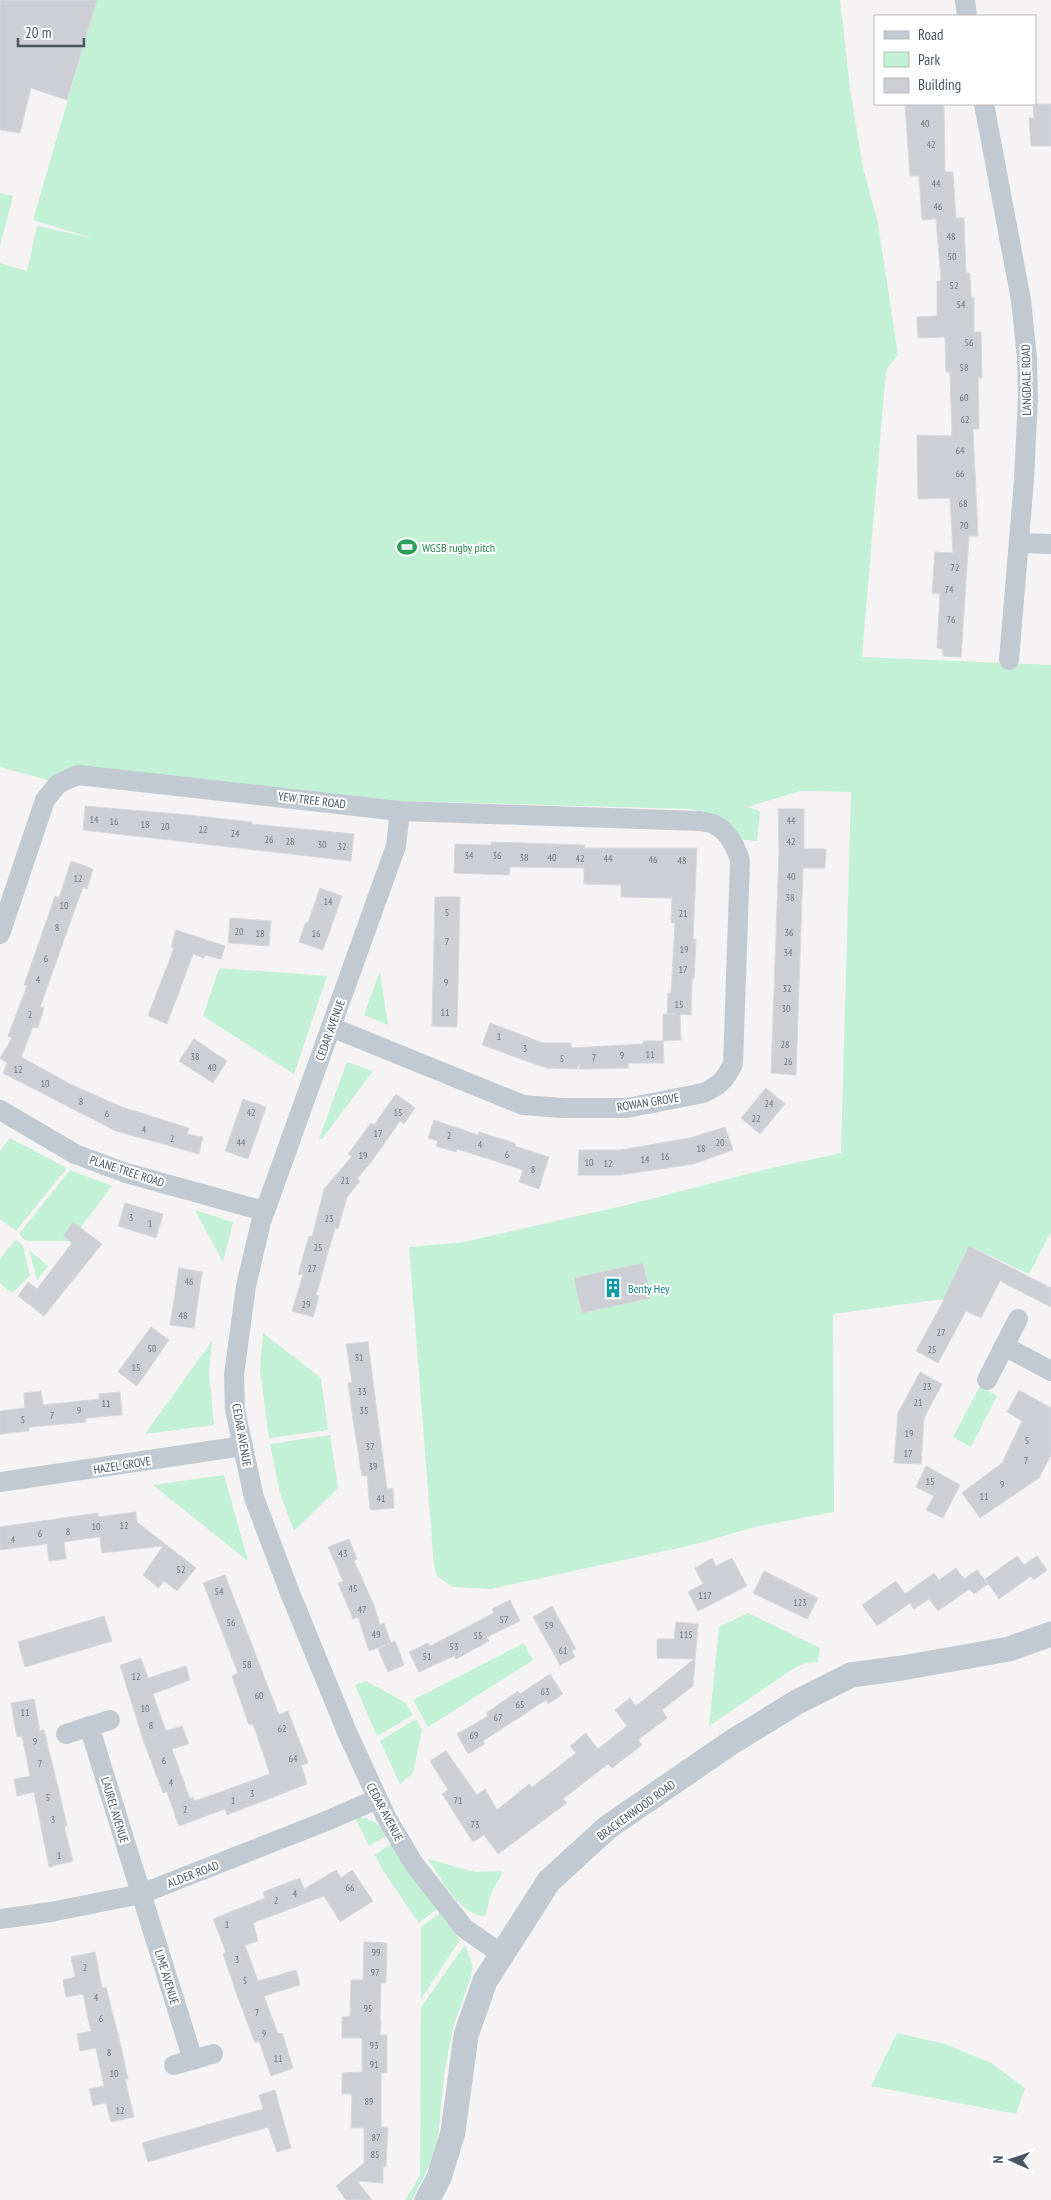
<svg xmlns="http://www.w3.org/2000/svg" width="1051" height="2200" font-family="'PT Sans Narrow',sans-serif">
<style>
.green{fill:#c3f1d5}
.building{fill:#cdcfd5;stroke:#d7d9de}
.lines{fill:none;stroke-linecap:round;stroke-linejoin:round}
.minor{stroke:#c1cad2;stroke-width:20}
.tertiary{stroke:#c1cad2;stroke-width:25}
.labels{text-anchor:middle;dominant-baseline:central;stroke-width:4;stroke-linejoin:round;paint-order:stroke}
.number-label{font-size:10px;fill:#6b747e}
.street-label{font-size:12px;fill:#4a5661;stroke:#fff}
.leisure-label{font-size:12px;fill:#27864d;stroke:#fff;text-anchor:start}
.culture-label{font-size:12px;fill:#0d838f;stroke:#fff;text-anchor:start}
</style>
<rect width="100%" height="100%" fill="#f5f3f3"/>
<!-- green -->
<g class="green">
<path d="M 97,0 L 840,0 L 850,88 L 863,168 L 878,223 L 898,355 L 887,368 L 885,381 L 862,657 L 1051,665 L 1051,1232 L 1029,1274 L 969,1246 L 943,1299 L 833,1314 L 834,1512 L 759,1526 L 692,1545 L 491,1589 L 453,1587 L 437,1576 L 434,1566 L 409,1247 L 464,1242 L 631,1204 L 763,1170 L 841,1153 L 851,792 L 800,791 L 747,807 L 760,811 L 757,841 L 738,839 C 719,816 717,812 687,809 L 398,801 L 51,781 L 0,767 L 0,263 L 27,271 L 37,226 L 92,238 L 33,220 Z"/>
<polygon points="0,193 13,196 0,246"/>
<polygon points="219,968 327,976 294,1074 203,1016"/>
<polygon points="380,971 388,1025 364,1015"/>
<polygon points="347,1062 373,1071 322,1139 319,1139"/>
<polygon points="10,1138 67,1168 16,1231 0,1219 0,1151"/>
<polygon points="70,1170 112,1186 80,1228 73,1223 63,1236 69,1241 26,1241 19,1234"/>
<polygon points="195,1210 233,1222 223,1262"/>
<polygon points="16,1239 23,1246 30,1276 12,1293 0,1283 0,1259"/>
<polygon points="29,1250 48,1266 37,1280"/>
<polygon points="263,1333 321,1378 328,1430 269,1438 260,1370"/>
<polygon points="212,1341 209,1373 214,1425 145,1434"/>
<polygon points="980,1386 997,1396 971,1447 953,1437"/>
<polygon points="330,1435 338,1488 294,1531 280,1493 270,1444"/>
<polygon points="224,1475 248,1561 153,1485"/>
<polygon points="748,1613 820,1648 818,1662 805,1663 793,1669 709,1726 719,1627"/>
<polygon points="524,1643 533,1660 428,1727 413,1700"/>
<polygon points="366,1681 406,1703 413,1715 377,1736 355,1685"/>
<polygon points="416,1719 422,1730 413,1773 400,1784 380,1741"/>
<path d="M 354,1816 C 371,1818 377,1822 387,1835 L 369,1846 Z"/>
<polygon points="393,1842 437,1909 419,1923 384,1872 375,1855"/>
<path d="M 428,1859 L 475,1872 L 503,1871 L 491,1894 L 485,1916 C 458,1915 442,1879 428,1859 Z"/>
<polygon points="440,1913 460,1940 421,1999 421,1927"/>
<polygon points="465,1945 473,1966 471,1977 453,2027 444,2075 438,2137 435,2154 412,2200 405,2200 420,2176 421,2007"/>
<polygon points="897,2033 945,2044 991,2063 1025,2088 1016,2114 871,2086"/>
</g>
<!-- building -->
<g class="building">
<polygon points="0,0 97,0 67,100 31,88 20,133 0,130"/>
<polygon points="905,104 944,104 945,172 953,172 956,218 964,218 966,273 970,273 971,297 974,297 974,332 981,332 982,378 978,378 979,429 973,429 978,536 969,536 961,657 943,656 943,649 937,648 940,594 932,593 935,552 953,553 950,498 918,499 917,435 952,436 950,372 946,372 945,337 918,338 917,317 937,316 937,281 941,281 936,219 922,220 919,176 910,176"/>
<polygon points="1033,104 1051,104 1051,146 1031,146 1029,118 1034,118"/>
<polygon points="85,806 189,815 252,822 252,824 354,834 351,861 83,830"/>
<polygon points="778,809 804,809 804,849 826,849 825,868 803,868 796,1075 771,1073 779,852"/>
<polygon points="491,842 585,845 585,848 697,848 693,939 696,939 694,979 692,979 691,1015 680,1014 681,1040 663,1041 663,1014 677,1014 667,1013 668,993 671,993 675,923 671,923 672,898 621,897 621,885 584,884 584,868 510,867 509,875 454,873 455,844 491,845"/>
<polygon points="71,861 93,869 87,889 83,887 40,1007 44,1008 38,1028 33,1027 21,1057 72,1085 122,1107 189,1128 187,1134 203,1137 199,1154 116,1131 3,1073 7,1063 0,1058 12,1038 8,1036 27,986 24,985 55,896 59,898"/>
<polygon points="320,888 342,896 323,950 299,942 306,922 308,923"/>
<polygon points="435,897 460,897 457,1027 432,1026"/>
<polygon points="230,918 271,921 269,946 228,943"/>
<polygon points="176,930 225,946 221,959 205,955 204,958 193,954 167,1024 148,1016 174,948 171,947"/>
<polygon points="490,1023 543,1043 571,1043 571,1048 643,1044 643,1041 663,1041 664,1063 628,1063 629,1068 589,1069 579,1069 579,1063 577,1069 546,1068 482,1045"/>
<polygon points="194,1039 227,1061 213,1083 179,1061"/>
<polygon points="766,1088 785,1104 760,1134 741,1118"/>
<polygon points="396,1094 415,1108 404,1124 400,1121 372,1161 357,1179 360,1181 347,1197 338,1229 335,1228 316,1295 319,1296 313,1317 292,1311 303,1275 298,1274 309,1236 312,1237 324,1189 352,1156 348,1154 371,1123 374,1125"/>
<polygon points="243,1099 266,1107 248,1159 225,1151"/>
<polygon points="434,1120 478,1135 479,1132 515,1143 515,1146 549,1157 539,1189 519,1182 523,1170 457,1149 456,1152 436,1146 438,1141 428,1138"/>
<polygon points="725,1127 733,1150 693,1164 621,1175 578,1175 579,1150 620,1150 690,1138"/>
<polygon points="125,1203 163,1214 156,1238 118,1226"/>
<polygon points="73,1222 102,1244 44,1316 18,1296 28,1282 37,1289 72,1243 63,1236"/>
<polygon points="969,1246 1051,1288 1051,1307 1000,1281 981,1318 966,1311 938,1363 916,1351 944,1300 943,1299"/>
<polygon points="643,1263 651,1298 582,1313 574,1278"/>
<polygon points="179,1268 202,1272 194,1328 170,1325"/>
<polygon points="151,1327 169,1340 137,1386 118,1372"/>
<polygon points="368,1342 387,1489 393,1488 394,1508 370,1510 367,1475 362,1476 353,1420 348,1383 352,1382 346,1344"/>
<polygon points="920,1372 942,1384 924,1418 921,1464 894,1463 898,1413"/>
<polygon points="1019,1390 1051,1408 1051,1455 1039,1478 980,1518 962,1493 1002,1463 1022,1421 1007,1412"/>
<polygon points="41,1391 43,1405 99,1399 99,1394 120,1392 122,1415 86,1418 86,1422 29,1427 29,1431 0,1434 0,1411 25,1408 24,1393"/>
<polygon points="926,1466 960,1485 943,1518 926,1510 934,1496 916,1487"/>
<polygon points="136,1512 137,1522 196,1568 177,1591 164,1581 158,1588 143,1575 163,1546 102,1553 100,1537 83,1539 64,1542 66,1559 49,1561 47,1544 0,1550 0,1527 98,1513 98,1517"/>
<polygon points="349,1539 357,1559 354,1561 374,1605 380,1625 384,1623 391,1643 369,1651 358,1617 353,1619 338,1583 343,1581 328,1547"/>
<polygon points="1017,1556 1024,1565 1037,1556 1047,1570 1034,1580 1031,1576 999,1599 985,1579"/>
<polygon points="712,1558 716,1566 732,1558 747,1586 698,1611 688,1592 703,1584 695,1568"/>
<polygon points="956,1568 964,1579 977,1570 988,1584 974,1594 969,1589 938,1611 929,1599 914,1609 910,1603 877,1626 862,1605 896,1581 905,1594 934,1573 939,1580"/>
<polygon points="764,1571 818,1598 807,1619 753,1593"/>
<polygon points="225,1575 279,1715 288,1711 308,1763 301,1765 307,1784 227,1815 225,1809 179,1826 167,1792 163,1793 143,1740 120,1665 141,1658 148,1678 186,1666 190,1680 153,1694 166,1731 182,1726 189,1744 172,1749 190,1799 193,1797 195,1801 270,1774 253,1724 249,1725 232,1676 238,1673 203,1583"/>
<polygon points="510,1600 520,1621 487,1637 489,1641 456,1659 454,1656 419,1672 409,1652 428,1643 430,1646 494,1613 492,1609"/>
<polygon points="552,1606 576,1649 572,1651 575,1657 560,1665 533,1617"/>
<polygon points="104,1616 112,1641 25,1667 18,1642"/>
<polygon points="676,1622 698,1624 693,1686 662,1710 667,1718 638,1740 642,1745 612,1768 608,1764 563,1799 567,1803 498,1854 484,1835 473,1842 442,1794 448,1790 430,1761 446,1751 477,1795 485,1789 497,1810 529,1784 532,1787 576,1753 570,1746 586,1733 598,1749 627,1726 615,1710 630,1698 636,1706 694,1659 657,1658 657,1639 674,1639"/>
<polygon points="395,1641 404,1665 388,1672 378,1649"/>
<polygon points="550,1674 563,1694 548,1704 546,1700 483,1741 485,1744 468,1754 457,1734 488,1716 486,1713 518,1691 520,1694"/>
<polygon points="34,1699 40,1731 44,1730 58,1787 67,1826 64,1826 73,1861 49,1867 34,1792 17,1796 14,1779 30,1776 22,1736 17,1737 11,1703"/>
<polygon points="336,1870 341,1878 352,1870 373,1901 340,1922 324,1896 253,1923 258,1941 245,1945 258,1981 296,1970 300,1985 264,1996 278,2034 282,2033 293,2068 271,2076 259,2041 255,2043 237,1995 223,1954 226,1952 213,1919 265,1898 263,1892 300,1878 304,1889"/>
<polygon points="364,1942 387,1943 386,1983 381,1983 380,2020 381,2020 380,2035 387,2035 387,2073 381,2073 381,2127 388,2127 386,2167 383,2167 383,2183 357,2181 372,2200 346,2200 336,2186 364,2163 364,2128 351,2128 352,2094 342,2094 342,2073 362,2072 362,2038 342,2038 342,2017 350,2016 351,1980 363,1980"/>
<polygon points="95,1952 102,1988 106,1987 120,2042 128,2079 125,2079 134,2117 111,2122 106,2103 93,2106 91,2097 89,2089 104,2086 96,2048 80,2051 77,2034 91,2031 83,1994 66,1997 63,1980 75,1977 71,1957"/>
<polygon points="275,2090 291,2148 277,2152 268,2127 148,2162 142,2143 263,2109 259,2095"/>
</g>
<g class="lines">
<!-- minor -->
<g class="minor">
<polyline points="965,0 967,16"/>
<polyline points="984,104 1021,300 1027,358 1028,397 1024,480 1009,660"/>
<polyline points="1019,543 1051,544"/>
<polyline points="400,811 396,846 261,1222 246,1286 234,1375 235,1410 254,1498 290,1593 347,1732 386,1817 414,1864 464,1928 501,1954"/>
<path d="M 0,934 L 45,800 L 58,784 L 78,775 L 400,811 L 699,821 C 704,822 711,822 715,825 C 728,831 736,848 740,860 L 733,1064 C 726,1079 718,1087 703,1093 L 627,1108 L 563,1108 L 523,1105 L 331,1027"/>
<polyline points="0,1110 75,1154 126,1173 264,1211"/>
<polyline points="1004,1346 1051,1371"/>
<polyline points="987,1380 1018,1319"/>
<polyline points="0,1482 243,1446"/>
<polyline points="89,1726 193,2060"/>
<polyline points="66,1734 110,1720"/>
<polyline points="0,1919 51,1912 141,1894 324,1822 377,1799"/>
<polyline points="174,2065 213,2054"/>
</g>
<!-- tertiary -->
<polyline class="tertiary" points="427,2200 439,2178 453,2132 466,2035 485,1981 549,1881 608,1827 732,1742 797,1702 851,1675 902,1668 1009,1649 1051,1634"/>
</g>
<!-- icons -->
<defs>
<symbol id="stadium-bare" viewBox="-9 -9 18 18"><path d="M0-5a6.5 5 0 1 0 0 10a6.5 5 0 1 0 0-10ZM-3.5-1.8h7v3.6h-7Z" fill="#2e9e5b" stroke="#fff" stroke-width="2.5" paint-order="stroke"/></symbol>
<symbol id="building-bare" viewBox="-9 -9 18 18"><path d="M-4-6H4V6H1V3H-1V6H-4ZM-2.5-4.3h1.7v1.8h-1.7ZM.8-4.3h1.7v1.8H.8ZM-2.5-1h1.7V.8h-1.7ZM.8-1h1.7V.8H.8Z" fill="#0f9aa8" stroke="#fff" stroke-width="2.5" paint-order="stroke"/></symbol>
</defs>
<g fill-rule="evenodd">
<use href="#stadium-bare" x="393" y="533" width="28" height="28"/>
<use href="#building-bare" x="599" y="1274" width="28" height="28"/>
</g>
<g class="labels">
<!-- number labels -->
<g class="number-label">
<text x="925" y="123">40</text>
<text x="931" y="144">42</text>
<text x="936" y="183">44</text>
<text x="938" y="206">46</text>
<text x="951" y="236">48</text>
<text x="952" y="256">50</text>
<text x="954" y="285">52</text>
<text x="961" y="304">54</text>
<text x="969" y="342">56</text>
<text x="964" y="367">58</text>
<text x="964" y="397">60</text>
<text x="965" y="419">62</text>
<text x="960" y="450">64</text>
<text x="960" y="473">66</text>
<text x="963" y="503">68</text>
<text x="964" y="525">70</text>
<text x="955" y="567">72</text>
<text x="949" y="589">74</text>
<text x="951" y="619">76</text>
<text x="94" y="819">14</text>
<text x="791" y="820">44</text>
<text x="114" y="821">16</text>
<text x="145" y="824">18</text>
<text x="165" y="826">20</text>
<text x="203" y="829">22</text>
<text x="235" y="833">24</text>
<text x="269" y="839">26</text>
<text x="290" y="841">28</text>
<text x="791" y="841">42</text>
<text x="322" y="844">30</text>
<text x="342" y="846">32</text>
<text x="469" y="855">34</text>
<text x="497" y="855">36</text>
<text x="524" y="857">38</text>
<text x="552" y="857">40</text>
<text x="580" y="858">42</text>
<text x="608" y="858">44</text>
<text x="653" y="859">46</text>
<text x="682" y="860">48</text>
<text x="791" y="876">40</text>
<text x="78" y="878">12</text>
<text x="790" y="897">38</text>
<text x="328" y="901">14</text>
<text x="64" y="905">10</text>
<text x="447" y="912">5</text>
<text x="683" y="913">21</text>
<text x="57" y="927">8</text>
<text x="239" y="931">20</text>
<text x="789" y="932">36</text>
<text x="260" y="933">18</text>
<text x="316" y="933">16</text>
<text x="447" y="941">7</text>
<text x="684" y="949">19</text>
<text x="788" y="952">34</text>
<text x="46" y="958">6</text>
<text x="683" y="969">17</text>
<text x="38" y="979">4</text>
<text x="446" y="982">9</text>
<text x="787" y="988">32</text>
<text x="679" y="1004">15</text>
<text x="786" y="1008">30</text>
<text x="445" y="1012">11</text>
<text x="30" y="1014">2</text>
<text x="499" y="1036">1</text>
<text x="785" y="1044">28</text>
<text x="525" y="1048">3</text>
<text x="650" y="1054">11</text>
<text x="622" y="1055">9</text>
<text x="195" y="1056">38</text>
<text x="594" y="1057">7</text>
<text x="562" y="1058">5</text>
<text x="788" y="1061">26</text>
<text x="212" y="1067">40</text>
<text x="18" y="1069">12</text>
<text x="45" y="1083">10</text>
<text x="81" y="1101">8</text>
<text x="769" y="1103">24</text>
<text x="251" y="1112">42</text>
<text x="398" y="1112">15</text>
<text x="107" y="1113">6</text>
<text x="756" y="1118">22</text>
<text x="144" y="1129">4</text>
<text x="378" y="1133">17</text>
<text x="449" y="1135">2</text>
<text x="172" y="1138">2</text>
<text x="241" y="1142">44</text>
<text x="720" y="1142">20</text>
<text x="480" y="1144">4</text>
<text x="701" y="1148">18</text>
<text x="507" y="1154">6</text>
<text x="363" y="1155">19</text>
<text x="665" y="1156">16</text>
<text x="645" y="1159">14</text>
<text x="589" y="1162">10</text>
<text x="608" y="1163">12</text>
<text x="533" y="1169">8</text>
<text x="345" y="1180">21</text>
<text x="131" y="1217">3</text>
<text x="329" y="1218">23</text>
<text x="150" y="1223">1</text>
<text x="318" y="1247">25</text>
<text x="312" y="1268">27</text>
<text x="189" y="1281">46</text>
<text x="306" y="1304">29</text>
<text x="183" y="1315">48</text>
<text x="941" y="1332">27</text>
<text x="152" y="1348">50</text>
<text x="932" y="1349">25</text>
<text x="359" y="1357">31</text>
<text x="136" y="1367">15</text>
<text x="927" y="1386">23</text>
<text x="362" y="1391">33</text>
<text x="918" y="1402">21</text>
<text x="106" y="1403">11</text>
<text x="79" y="1410">9</text>
<text x="364" y="1410">35</text>
<text x="52" y="1415">7</text>
<text x="23" y="1419">5</text>
<text x="909" y="1433">19</text>
<text x="1027" y="1440">5</text>
<text x="370" y="1446">37</text>
<text x="908" y="1453">17</text>
<text x="1026" y="1460">7</text>
<text x="373" y="1466">39</text>
<text x="930" y="1481">15</text>
<text x="1002" y="1484">9</text>
<text x="984" y="1496">11</text>
<text x="381" y="1498">41</text>
<text x="124" y="1525">12</text>
<text x="96" y="1526">10</text>
<text x="68" y="1531">8</text>
<text x="40" y="1533">6</text>
<text x="13" y="1539">4</text>
<text x="343" y="1553">43</text>
<text x="181" y="1569">52</text>
<text x="353" y="1588">45</text>
<text x="219" y="1591">54</text>
<text x="705" y="1595">117</text>
<text x="800" y="1602">123</text>
<text x="362" y="1609">47</text>
<text x="504" y="1619">57</text>
<text x="231" y="1622">56</text>
<text x="549" y="1625">59</text>
<text x="376" y="1634">49</text>
<text x="686" y="1634">115</text>
<text x="478" y="1635">55</text>
<text x="454" y="1646">53</text>
<text x="563" y="1650">61</text>
<text x="427" y="1656">51</text>
<text x="247" y="1664">58</text>
<text x="136" y="1676">12</text>
<text x="545" y="1691">63</text>
<text x="259" y="1695">60</text>
<text x="520" y="1704">65</text>
<text x="145" y="1708">10</text>
<text x="25" y="1712">11</text>
<text x="498" y="1717">67</text>
<text x="151" y="1725">8</text>
<text x="282" y="1728">62</text>
<text x="474" y="1735">69</text>
<text x="35" y="1741">9</text>
<text x="293" y="1758">64</text>
<text x="164" y="1760">6</text>
<text x="40" y="1763">7</text>
<text x="171" y="1782">4</text>
<text x="252" y="1793">3</text>
<text x="48" y="1797">5</text>
<text x="233" y="1800">1</text>
<text x="458" y="1800">71</text>
<text x="185" y="1809">2</text>
<text x="53" y="1819">3</text>
<text x="475" y="1824">73</text>
<text x="59" y="1855">1</text>
<text x="350" y="1887">66</text>
<text x="295" y="1893">4</text>
<text x="276" y="1900">2</text>
<text x="227" y="1924">1</text>
<text x="376" y="1952">99</text>
<text x="237" y="1959">3</text>
<text x="85" y="1967">2</text>
<text x="375" y="1972">97</text>
<text x="245" y="1980">5</text>
<text x="96" y="1997">4</text>
<text x="368" y="2008">95</text>
<text x="257" y="2012">7</text>
<text x="101" y="2018">6</text>
<text x="264" y="2033">9</text>
<text x="374" y="2045">93</text>
<text x="109" y="2052">8</text>
<text x="278" y="2058">11</text>
<text x="374" y="2064">91</text>
<text x="114" y="2073">10</text>
<text x="369" y="2101">89</text>
<text x="120" y="2110">12</text>
<text x="376" y="2137">87</text>
<text x="375" y="2154">85</text>
</g>
<!-- street labels -->
<g class="street-label">
<text transform="translate(1026 380) rotate(-91)">LANGDALE ROAD</text>
<text transform="translate(312 800) rotate(7)">YEW TREE ROAD</text>
<text transform="translate(330 1030) rotate(-70)">CEDAR AVENUE</text>
<text transform="translate(648 1102) rotate(-9)">ROWAN GROVE</text>
<text transform="translate(127 1171) rotate(18)">PLANE TREE ROAD</text>
<text transform="translate(242 1435) rotate(80)">CEDAR AVENUE</text>
<text transform="translate(122 1465) rotate(-9)">HAZEL GROVE</text>
<text transform="translate(115 1810) rotate(73)">LAUREL AVENUE</text>
<text transform="translate(636 1810) rotate(-36)">BRACKENWOOD ROAD</text>
<text transform="translate(385 1812) rotate(62)">CEDAR AVENUE</text>
<text transform="translate(193 1874) rotate(-21)">ALDER ROAD</text>
<text transform="translate(167 1977) rotate(73)">LIME AVENUE</text>
</g>
<!-- leisure labels -->
<g class="leisure-label">
<text x="422" y="547">WGSB rugby pitch</text>
</g>
<!-- culture labels -->
<g class="culture-label">
<text x="628" y="1288">Benty Hey</text>
</g>
</g>
<!-- legend -->
<rect x="874" y="15" width="162" height="90" fill="#ffffff" stroke="#b7bbc0"/>
<rect x="884" y="31" width="25" height="8" fill="#c1cad2" stroke="#b7bbc0"/>
<text x="918" y="40" font-size="15" fill="#4a5661">Road</text>
<rect x="884" y="52" width="25" height="15" fill="#c3f1d5" stroke="#b7bbc0"/>
<text x="918" y="65" font-size="15" fill="#4a5661">Park</text>
<rect x="884" y="78" width="25" height="15" fill="#cdcfd5" stroke="#b7bbc0"/>
<text x="918" y="90" font-size="15" fill="#4a5661">Building</text>
<!-- north arrow -->
<g transform="translate(1011 2160) rotate(272)" stroke="#ffffff" stroke-width="4" paint-order="stroke">
<path d="M0-4L9 19L0 12L-9 19Z" fill="#4a5661"/>
<text y="-8" font-size="14" font-weight="bold" text-anchor="middle" fill="#4a5661">N</text>
</g>
<!-- scale -->
<path d="M18 38v8h66v-8" fill="none" stroke="#4a5661" stroke-width="2.5"/>
<text x="25" y="38" font-size="15" fill="#4a5661" stroke="#ffffff" stroke-width="4" paint-order="stroke">20 m</text>
</svg>
